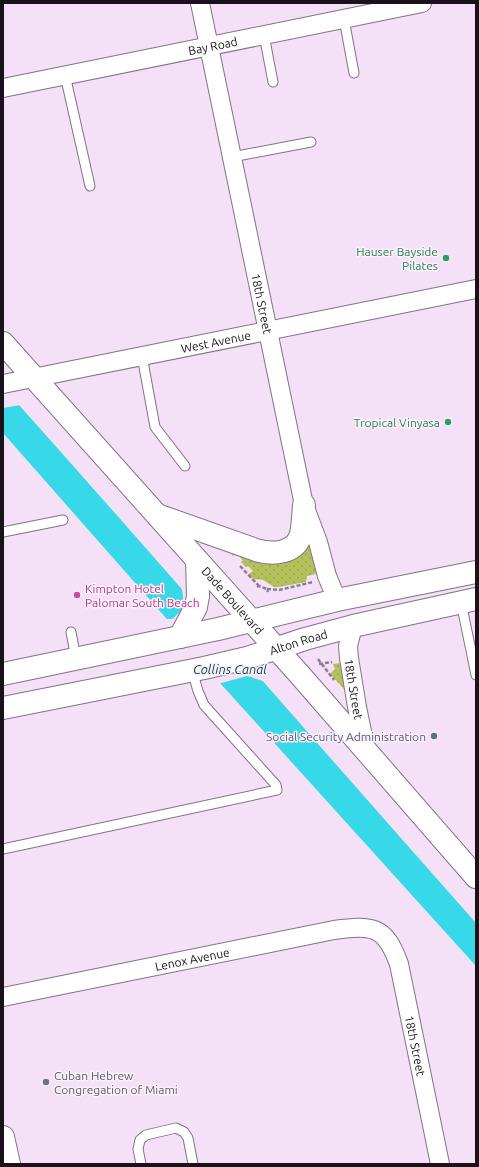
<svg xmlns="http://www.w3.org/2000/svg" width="479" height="1167" font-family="Ubuntu,sans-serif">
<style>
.green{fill:url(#green-dots)}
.water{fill:#37d8e7}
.pier{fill:#f4e0f7}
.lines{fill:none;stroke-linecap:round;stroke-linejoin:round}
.lane-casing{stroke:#847286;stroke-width:11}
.street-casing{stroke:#847286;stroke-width:20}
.secondary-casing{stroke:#847286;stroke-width:24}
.highway-casing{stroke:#847286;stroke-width:24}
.path{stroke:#8c7e8e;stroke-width:2.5;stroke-dasharray:4 2;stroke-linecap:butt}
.lane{stroke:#fff;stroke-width:9}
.street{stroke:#fff;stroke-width:18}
.secondary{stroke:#fff;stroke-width:22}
.highway{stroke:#fff;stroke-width:22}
.leisure-dot{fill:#2e9e5b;stroke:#fdf0fe;stroke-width:1.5}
.hotel-dot{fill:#d1479c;stroke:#fdf0fe;stroke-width:1.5}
.service-dot{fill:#5c6f8a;stroke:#fdf0fe;stroke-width:1.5}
.worship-dot{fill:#6b7280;stroke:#fdf0fe;stroke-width:1.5}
.labels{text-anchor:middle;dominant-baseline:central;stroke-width:3;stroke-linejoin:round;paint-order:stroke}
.street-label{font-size:12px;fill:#19121a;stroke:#fdf0fe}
.leisure-label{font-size:12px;fill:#27864d;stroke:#fdf0fe;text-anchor:end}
.hotel-label{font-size:12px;fill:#b23c85;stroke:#fdf0fe;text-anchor:start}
.service-label{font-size:12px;fill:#4e5e75;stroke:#fdf0fe;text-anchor:end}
.worship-label{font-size:12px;fill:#5b616d;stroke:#fdf0fe;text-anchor:start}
.water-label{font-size:13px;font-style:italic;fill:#00474d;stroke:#fdf0fe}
</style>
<defs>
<pattern id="green-dots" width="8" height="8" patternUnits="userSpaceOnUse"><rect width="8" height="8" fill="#b4c15b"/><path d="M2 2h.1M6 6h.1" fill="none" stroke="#9aa54f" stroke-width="1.8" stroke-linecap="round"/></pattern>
</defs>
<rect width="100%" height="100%" fill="#f4e0f7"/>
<!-- green -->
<g class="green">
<polygon points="309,541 310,543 316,574 307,576 306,582 278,587 274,587 263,580 253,579 249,574 253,571 248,566 246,567 241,562 243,561 237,553 233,556 223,543"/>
<polygon points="340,663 345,689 345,690 330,674 335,669 333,664"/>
</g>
<!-- water -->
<path class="water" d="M 3,387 C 162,565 318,745 476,923 L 476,966 L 220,683 L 166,618 L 3,433 Z"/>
<!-- pier -->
<g class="pier">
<polygon points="3,385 4,386 21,405 3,408"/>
<polygon points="181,584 266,682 247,676 218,684 165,619 172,619 180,612 183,606 183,596"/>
</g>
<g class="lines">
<defs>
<g id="lane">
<polyline points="344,19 354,73"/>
<polyline points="264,35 273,82"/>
<polyline points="65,75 90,186"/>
<polyline points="232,157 311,142"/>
<polyline points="142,356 155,427 185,466"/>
<polyline points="3,532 63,520"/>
<polyline points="461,602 476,675"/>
<polyline points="71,632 76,659"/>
<polyline points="3,849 277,790 276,785 204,705 198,691 192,670"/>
<polyline points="141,1164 138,1149 140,1140 146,1135 176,1128 184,1132 188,1138 193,1164"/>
</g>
<g id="street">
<path id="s1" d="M 200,3 L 304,505 L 318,542 L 327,576 L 337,600"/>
<path id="s2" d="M 3,88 L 422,3"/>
<path id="s3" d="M 3,384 L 476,289"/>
<path id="s4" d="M 353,626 L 348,646 L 349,658 L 357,707 L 366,751"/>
<path id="s5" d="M 3,997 L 334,930 C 372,925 385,925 399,964 L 440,1164"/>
</g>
<g id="secondary">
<path id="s6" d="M 3,343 L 300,675 L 476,877"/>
<path d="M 160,516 L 256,550 C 272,555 296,554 301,534 C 303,525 303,515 304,505"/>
<polyline points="3,1137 9,1164"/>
</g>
<g id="highway">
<polyline points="180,637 196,607 198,596 197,560"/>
<polyline points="3,674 218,629 337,600 476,572"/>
<path id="s7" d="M 3,708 L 204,668 L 247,658 L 305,639 L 353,626 L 476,599"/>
</g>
</defs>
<!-- lane casing -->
<use href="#lane" class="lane-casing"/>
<!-- street casing -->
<use href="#street" class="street-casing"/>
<!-- secondary casing -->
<use href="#secondary" class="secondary-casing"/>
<!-- highway casing -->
<use href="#highway" class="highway-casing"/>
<!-- path -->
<g class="path">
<polyline points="240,566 259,586"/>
<polyline points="257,587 259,586 267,589 268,592"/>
<polyline points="267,589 279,590 313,582"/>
<polyline points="318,659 334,680"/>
<polyline points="319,664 332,662"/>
</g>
<!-- lane -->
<use href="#lane" class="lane"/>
<!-- street -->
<use href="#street" class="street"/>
<!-- secondary -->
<use href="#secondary" class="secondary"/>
<!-- highway -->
<use href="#highway" class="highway"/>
</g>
<!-- markers -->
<g class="leisure-dot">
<circle cx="446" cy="258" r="4"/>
<circle cx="448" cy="422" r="4"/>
</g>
<circle class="hotel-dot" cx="77" cy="595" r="4"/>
<circle class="service-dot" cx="434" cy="736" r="4"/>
<circle class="worship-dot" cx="46" cy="1082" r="4"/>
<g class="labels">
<!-- street labels -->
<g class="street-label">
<text stroke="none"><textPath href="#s2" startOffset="214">Bay Road</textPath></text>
<text stroke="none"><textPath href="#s1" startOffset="307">18th Street</textPath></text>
<text stroke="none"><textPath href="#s3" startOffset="217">West Avenue</textPath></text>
<text stroke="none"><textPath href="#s6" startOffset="345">Dade Boulevard</textPath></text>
<text stroke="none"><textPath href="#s7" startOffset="303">Alton Road</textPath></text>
<text stroke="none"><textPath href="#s4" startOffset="64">18th Street</textPath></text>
<text stroke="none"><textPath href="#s5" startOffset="193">Lenox Avenue</textPath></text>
<text stroke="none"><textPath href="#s5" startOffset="505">18th Street</textPath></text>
</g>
<!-- leisure labels -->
<g class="leisure-label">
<text x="438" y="251">Hauser Bayside<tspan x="438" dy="14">Pilates</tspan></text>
<text x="440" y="422">Tropical Vinyasa</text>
</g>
<!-- hotel labels -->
<g class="hotel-label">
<text x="85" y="588">Kimpton Hotel<tspan x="85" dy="14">Palomar South Beach</tspan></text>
</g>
<!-- service labels -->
<g class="service-label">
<text x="426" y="736">Social Security Administration</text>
</g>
<!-- worship labels -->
<g class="worship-label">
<text x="54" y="1075">Cuban Hebrew<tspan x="54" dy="14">Congregation of Miami</tspan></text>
</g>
<!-- water labels -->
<g class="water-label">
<text x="230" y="669">Collins Canal</text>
</g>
</g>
<!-- border -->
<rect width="479" height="1167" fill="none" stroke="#19121a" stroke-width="8"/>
</svg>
